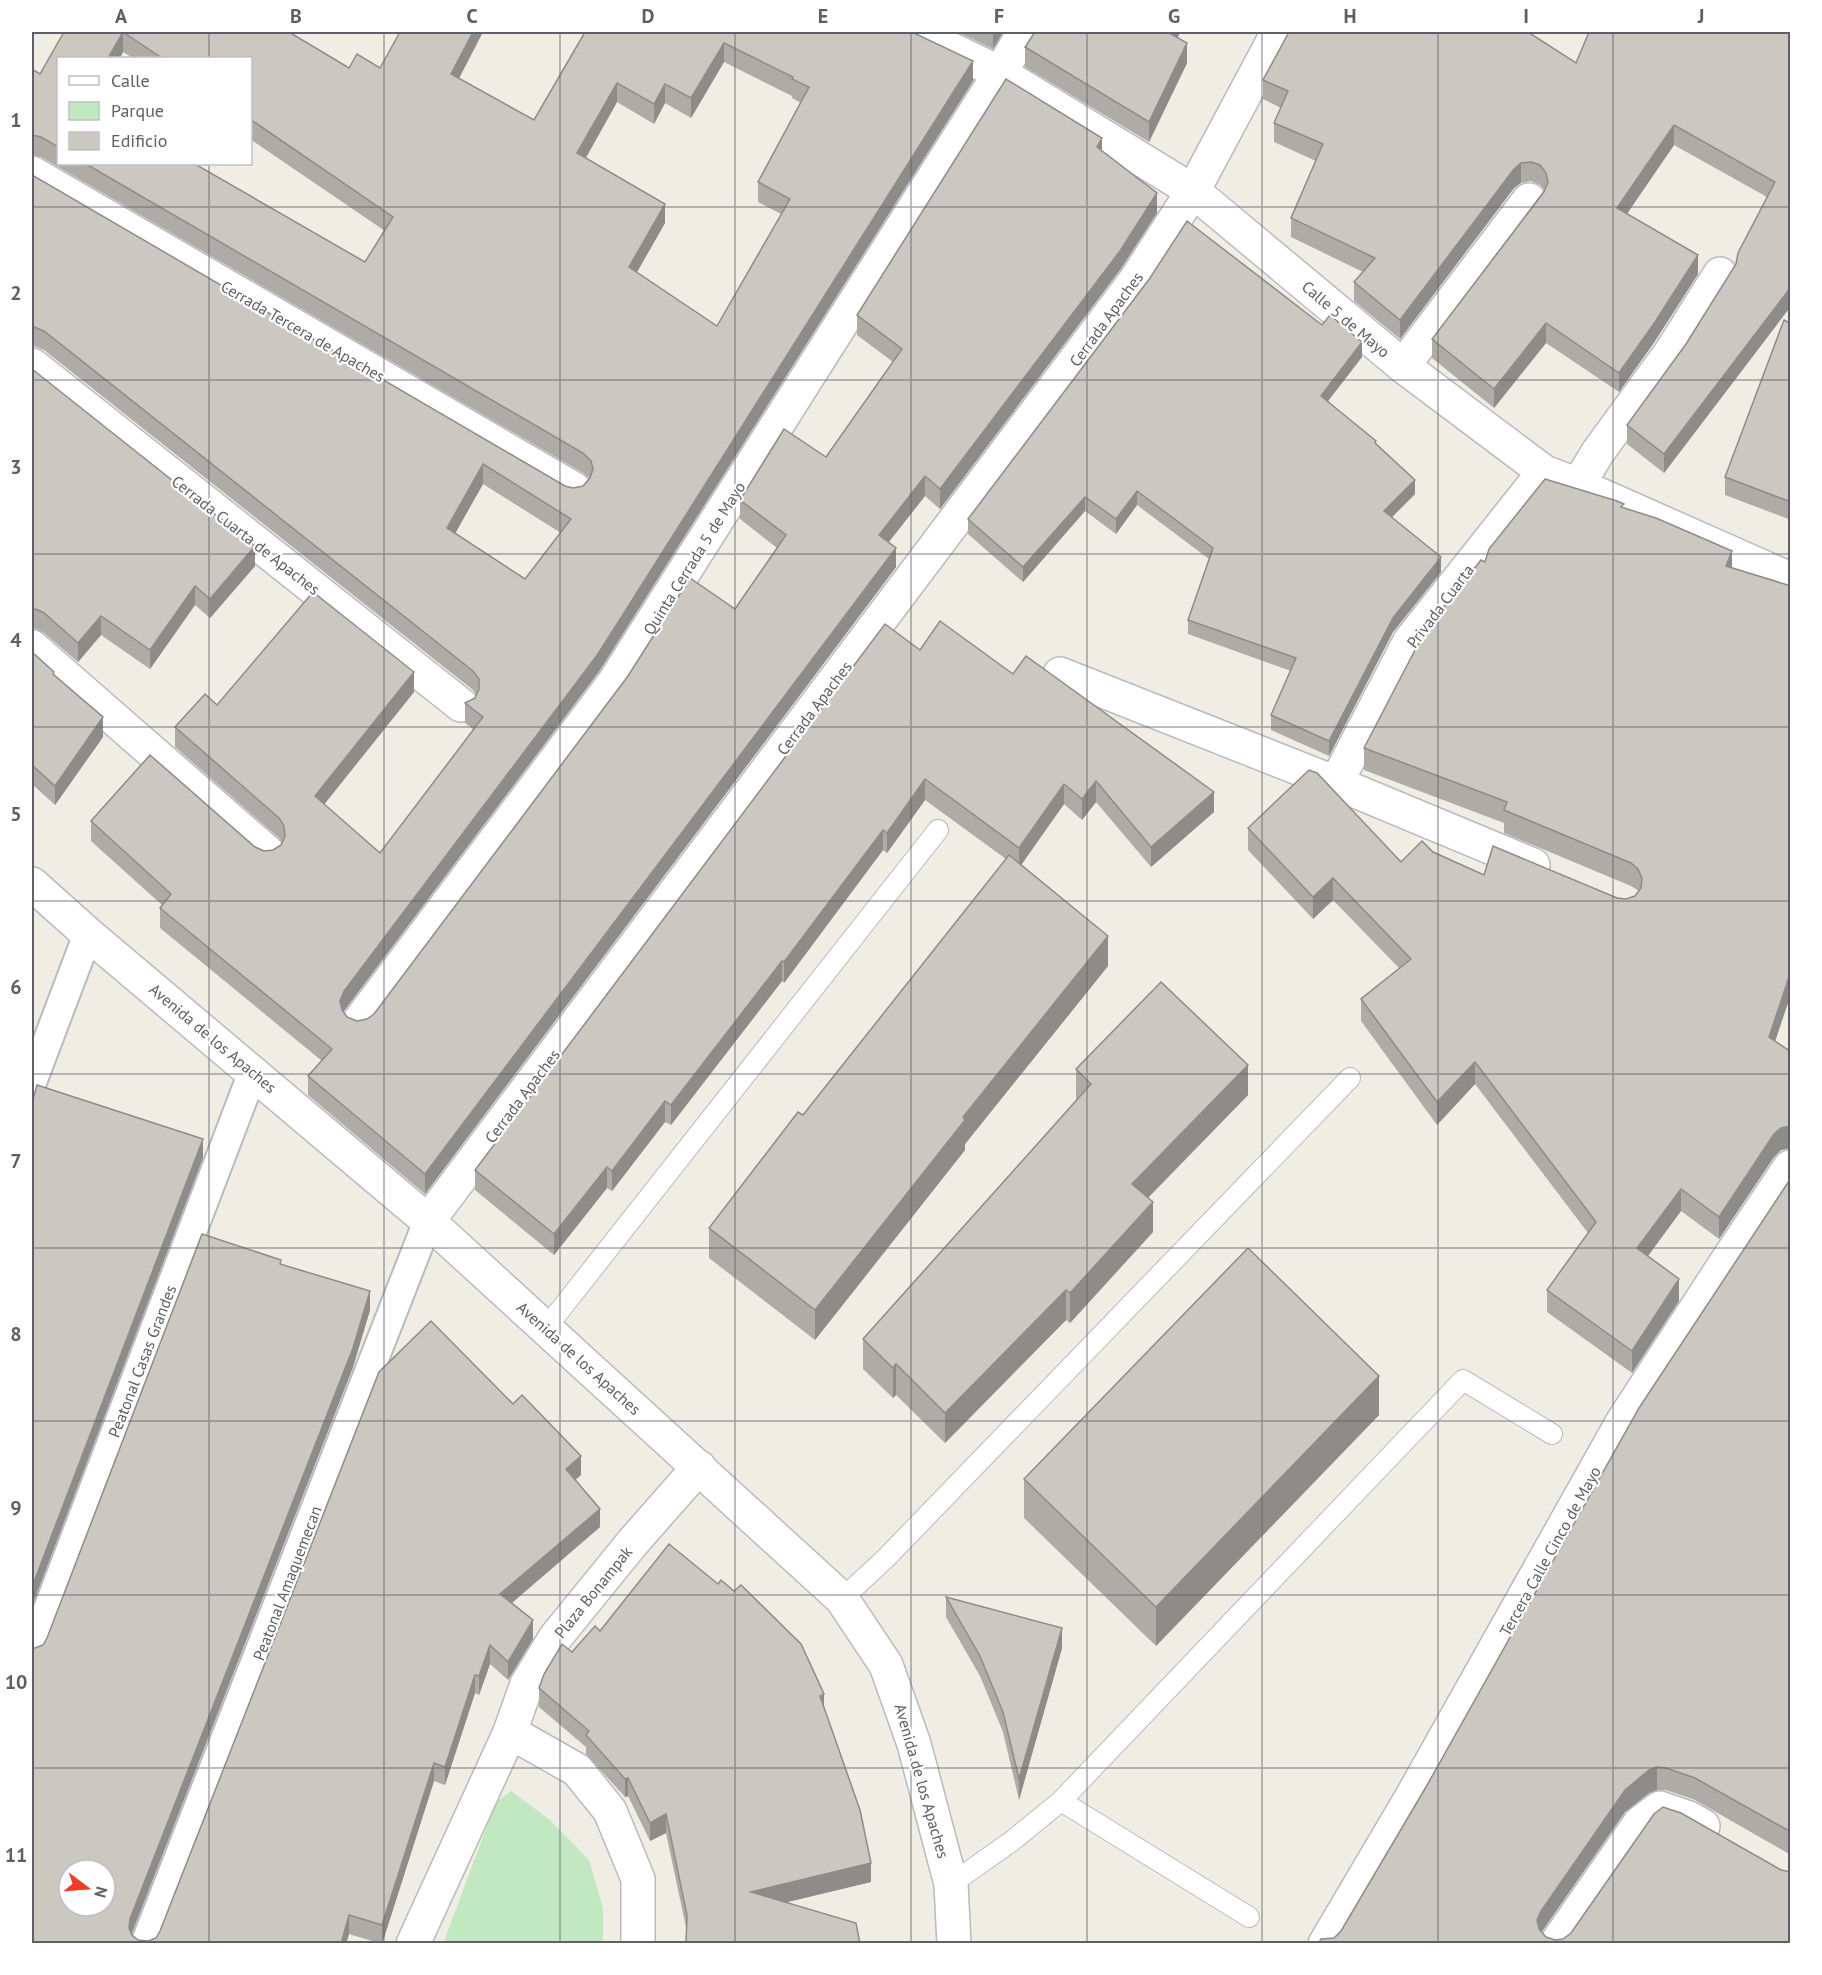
<svg xmlns="http://www.w3.org/2000/svg" width="1822" height="1975" font-family="'PT Sans',sans-serif">
<style>
.green{fill:#c1e8c1}
.lines{fill:none;stroke-linecap:round;stroke-linejoin:round}
.service-casing{stroke:#b7bbbf;stroke-width:22}
.pedestrian-casing{stroke:#b7bbbf;stroke-width:32}
.minor-casing{stroke:#b7bbbf;stroke-width:36}
.tertiary-casing{stroke:#b7bbbf;stroke-width:36}
.service{stroke:#fff;stroke-width:20}
.pedestrian{stroke:#fff;stroke-width:28}
.minor{stroke:#fff;stroke-width:33}
.tertiary{stroke:#fff;stroke-width:33}
.wall{fill:#afaca7;fill-rule:evenodd}
.shaded-wall{fill:#8e8c88}
.building{fill:#cbc8c2;stroke:#8e8c88;stroke-width:1.5;fill-rule:evenodd}
.grid{fill:none;stroke:#5d6166;stroke-width:1.5;stroke-opacity:0.55}
.labels{text-anchor:middle;dominant-baseline:central;stroke-width:4.5;stroke-linejoin:round;paint-order:stroke}
.street-label{font-size:16px;fill:#5d6166;stroke:#fff}
.neatline{fill:none;stroke:#5d6166;stroke-width:2}
.grid-label{font-size:20px;text-anchor:middle;font-weight:bold;fill:#5d6166}
</style>
<rect width="100%" height="100%" fill="#f0ede5"/>
<!-- green -->
<polygon class="green" points="511,1791 550,1820 589,1860 603,1908 603,1943 443,1944 496,1802"/>
<g class="lines">
<defs>
<g id="service">
<polyline points="546,1328 938,830"/>
<polyline points="842,1599 886,1558 1350,1078"/>
<polyline points="1061,1801 1249,1917"/>
<polyline points="951,1884 1012,1841 1061,1801 1463,1380 1552,1434"/>
</g>
<g id="pedestrian">
<polyline points="32,1082 88,934"/>
<polyline points="32,1651 253,1072"/>
<polyline points="145,1944 428,1221"/>
</g>
<g id="minor">
<polyline points="916,32 1000,73 1193,191 1403,366 1544,472 1578,485 1790,579"/>
<polyline points="32,173 574,489"/>
<polyline points="32,365 461,705"/>
<polyline points="1403,366 1529,200"/>
<polyline points="1578,485 1598,452 1671,352 1720,274"/>
<polyline points="32,647 267,852"/>
<polyline points="1060,674 1336,783 1533,865"/>
<polyline points="1336,783 1410,641 1544,472"/>
<polyline points="359,1022 613,684 1000,73 1024,32"/>
<polyline points="428,1221 1135,281 1193,191 1278,32"/>
<polyline points="510,1732 577,1770 610,1811 638,1879 638,1944"/>
<polyline points="413,1944 510,1732 527,1684 555,1638 633,1542 699,1467"/>
<polyline points="1325,1944 1410,1800 1623,1421 1725,1264 1790,1167"/>
<polyline points="1556,1944 1640,1823 1660,1808 1689,1818 1703,1826"/>
</g>
<polyline id="tertiary" points="32,884 88,934 428,1221 842,1599 886,1665 914,1744 951,1884 954,1944"/>
</defs>
<!-- service casing -->
<use href="#service" class="service-casing"/>
<!-- pedestrian casing -->
<use href="#pedestrian" class="pedestrian-casing"/>
<!-- minor casing -->
<use href="#minor" class="minor-casing"/>
<!-- tertiary casing -->
<use href="#tertiary" class="tertiary-casing"/>
<!-- service -->
<use href="#service" class="service"/>
<!-- pedestrian -->
<use href="#pedestrian" class="pedestrian"/>
<!-- minor -->
<use href="#minor" class="minor"/>
<!-- tertiary -->
<use href="#tertiary" class="tertiary"/>
</g>
<!-- wall -->
<g class="wall">
<path d="M 64,32 L 289,32 L 349,68 L 380,68 L 459,78 L 534,120 L 585,32 L 912,32 L 973,81 L 598,673 L 344,1011 L 343,1012 L 347,1017 L 357,1021 L 367,1019 L 374,1014 L 735,609 L 777,548 L 740,519 L 740,500 L 826,457 L 893,362 L 857,335 L 857,315 L 1102,151 L 1157,213 L 1120,270 L 940,509 L 925,496 L 889,542 L 896,567 L 425,1194 L 308,1095 L 308,1076 L 322,1061 L 160,928 L 160,908 L 162,905 L 91,841 L 91,821 L 255,847 L 264,851 L 273,850 L 281,845 L 282,842 L 279,838 L 175,747 L 175,727 L 217,705 L 414,692 L 324,804 L 380,853 L 474,730 L 465,723 L 465,703 L 475,698 L 476,695 L 473,690 L 44,350 L 34,346 L 32,347 L 32,180 L 565,486 L 573,488 L 583,486 L 590,479 L 583,473 L 41,157 L 32,155 L 32,69 L 40,74 ZM 123,52 L 133,58 L 250,58 L 250,139 L 385,231 L 365,262 L 195,164 L 58,164 L 58,58 L 120,58 ZM 724,62 L 792,96 L 792,98 L 801,103 L 758,182 L 758,202 L 781,214 L 717,326 L 637,272 L 665,223 L 586,158 L 617,102 L 654,124 L 665,103 L 691,118 ZM 483,484 L 561,533 L 525,579 L 455,533 Z"/>
<polygon points="958,32 1003,32 993,49"/>
<polygon points="1035,32 1180,32 1177,37 1187,63 1149,142 1025,67 1025,47"/>
<polygon points="1791,32 1791,306 1664,473 1627,444 1627,425 1686,344 1736,264 1767,197 1674,145 1627,214 1698,274 1655,341 1619,392 1546,343 1494,408 1432,358 1432,339 1544,190 1540,185 1531,181 1521,183 1514,188 1400,339 1354,301 1354,282 1363,272 1291,237 1291,218 1316,161 1274,142 1274,123 1281,108 1263,99 1263,80 1576,63"/>
<polygon points="1791,324 1791,520 1725,495 1725,477"/>
<polygon points="1362,357 1328,401 1376,444 1415,494 1392,517 1441,572 1393,632 1329,756 1271,730 1271,715 1291,671 1188,634 1188,620 1209,559 1137,505 1116,534 1085,511 1023,582 968,534 968,519"/>
<polygon points="32,369 255,566 210,618 195,605 150,669 101,635 78,662 44,633 36,629 32,629"/>
<polygon points="1624,508 1732,568 1791,586 1791,994 1775,1041 1791,1052 1791,1148 1781,1150 1774,1157 1719,1239 1681,1211 1647,1256 1679,1301 1632,1373 1547,1312 1547,1290 1588,1233 1475,1084 1437,1125 1361,1021 1361,999 1399,968 1333,900 1313,919 1248,850 1248,828 1401,862 1433,852 1484,875 1626,899 1635,896 1639,891 1631,886 1504,833 1504,823 1364,770 1364,748 1485,562"/>
<polygon points="920,650 1013,674 1214,812 1151,867 1096,802 1082,820 1064,804 1021,865 1108,966 965,1144 965,1150 815,1340 709,1258 709,1228 803,1115 1006,859 925,800 887,853 883,850 784,983 782,981 671,1125 665,1122 612,1191 607,1188 554,1255 475,1190 475,1170"/>
<polygon points="32,652 54,675 103,737 55,805 32,784"/>
<polygon points="1076,1069 1248,1095 1148,1198 1153,1232 1070,1323 1066,1320 945,1443 896,1395 893,1398 863,1369 863,1339 1077,1100 1076,1099"/>
<polygon points="1791,1178 1791,1855 1695,1800 1666,1790 1657,1790 1649,1793 1625,1812 1541,1932 1546,1937 1555,1940 1791,1944 1318,1944 1334,1938 1341,1931"/>
<polygon points="281,1265 370,1310 353,1367 131,1934 132,1935 138,1940 148,1941 156,1938 160,1931 379,1372 581,1475 575,1480 600,1527 512,1603 533,1639 508,1680 490,1664 479,1695 475,1693 445,1785 434,1781 382,1944 349,1934 346,1944 32,1944 35,1648 43,1645"/>
<polygon points="1379,1415 1156,1646 1024,1518 1024,1479"/>
<polygon points="946,1597 1062,1648 1019,1800 1003,1732 980,1676 946,1617"/>
<polygon points="600,1631 824,1708 871,1882 786,1902 687,1932 666,1833 650,1841 628,1796 625,1797 586,1754 586,1747 539,1707 539,1688 572,1652"/>
</g>
<!-- shaded-wall -->
<g class="shaded-wall">
<polygon points="123,32 123,52 120,58 108,58"/>
<polygon points="473,32 483,32 451,94 451,74"/>
<polygon points="993,32 1003,32 993,49"/>
<polygon points="1172,32 1180,32 1171,53 1171,34"/>
<polygon points="724,43 724,62 691,118 691,98"/>
<polygon points="1187,43 1187,63 1149,142 1149,122"/>
<polygon points="973,61 973,81 598,673 344,1011 340,1020 340,1001 344,991"/>
<polygon points="617,83 617,102 577,173 577,153"/>
<polygon points="665,84 665,103 654,124 654,104"/>
<polygon points="1674,125 1674,145 1617,228 1617,208"/>
<polygon points="1102,138 1102,157 1097,147"/>
<polygon points="1521,163 1521,183 1514,188 1400,339 1400,320 1514,169"/>
<polygon points="1157,193 1157,213 1120,270 940,509 940,489"/>
<polygon points="665,204 665,223 629,286 629,267"/>
<polygon points="1698,255 1698,274 1655,341 1619,392 1619,373"/>
<polygon points="1791,287 1791,306 1664,473 1664,454"/>
<polygon points="1546,323 1546,343 1494,408 1494,389"/>
<polygon points="1362,342 1362,357 1321,410 1321,396"/>
<polygon points="483,464 483,484 447,548 447,528"/>
<polygon points="925,476 925,496 879,554 879,535"/>
<polygon points="1415,480 1415,494 1384,525 1384,511"/>
<polygon points="1137,491 1137,505 1116,534 1116,519"/>
<polygon points="1085,497 1085,511 1023,582 1023,567"/>
<polygon points="255,546 255,566 210,618 210,599"/>
<polygon points="896,548 896,567 425,1194 425,1174"/>
<polygon points="1732,551 1732,574 1726,566"/>
<polygon points="1441,557 1441,572 1393,632 1329,756 1329,741 1393,618"/>
<polygon points="195,586 195,605 150,669 150,650"/>
<polygon points="101,616 101,635 78,662 78,643"/>
<polygon points="414,672 414,692 315,816 315,796"/>
<polygon points="103,717 103,737 55,805 55,786"/>
<polygon points="925,779 925,800 887,853 887,833"/>
<polygon points="1096,781 1096,802 1082,820 1082,799"/>
<polygon points="1064,784 1064,804 1019,868 1019,848"/>
<polygon points="1214,792 1214,812 1151,867 1151,847"/>
<polygon points="883,830 883,850 784,983 784,962"/>
<polygon points="1333,878 1333,900 1313,919 1313,897"/>
<polygon points="1108,936 1108,966 965,1144 965,1150 815,1340 815,1310 963,1117"/>
<polygon points="782,961 782,981 671,1125 671,1105"/>
<polygon points="1791,971 1791,994 1769,1059 1769,1037"/>
<polygon points="1475,1062 1475,1084 1437,1125 1437,1102"/>
<polygon points="1248,1065 1248,1095 1132,1214 1132,1184"/>
<polygon points="665,1101 665,1122 612,1191 612,1171"/>
<polygon points="1791,1126 1791,1148 1781,1150 1774,1157 1719,1239 1719,1217 1774,1134 1781,1128"/>
<polygon points="203,1139 203,1158 32,1606 32,1587"/>
<polygon points="607,1167 607,1188 554,1255 554,1234"/>
<polygon points="1681,1189 1681,1211 1637,1271 1637,1248"/>
<polygon points="1153,1202 1153,1232 1070,1323 1070,1293"/>
<polygon points="1679,1279 1679,1301 1632,1373 1632,1351"/>
<polygon points="1066,1290 1066,1320 945,1443 945,1413"/>
<polygon points="370,1291 370,1310 353,1367 130,1938 129,1928 130,1919"/>
<polygon points="896,1364 896,1395 893,1398 893,1368"/>
<polygon points="1379,1376 1379,1415 1156,1646 1156,1607"/>
<polygon points="581,1456 581,1475 566,1488 566,1469"/>
<polygon points="600,1509 600,1527 500,1613 500,1594"/>
<polygon points="533,1620 533,1639 508,1680 508,1662"/>
<polygon points="1062,1628 1062,1648 1019,1800 1019,1779"/>
<polygon points="490,1645 490,1664 479,1695 479,1676"/>
<polygon points="475,1675 475,1693 445,1785 445,1767"/>
<polygon points="824,1694 824,1712 820,1696"/>
<polygon points="434,1763 434,1781 382,1944 382,1925"/>
<polygon points="1657,1767 1657,1790 1649,1793 1625,1812 1541,1933 1537,1942 1537,1920 1541,1911 1625,1790 1649,1770"/>
<polygon points="628,1778 628,1796 625,1797 625,1779"/>
<polygon points="666,1814 666,1833 650,1841 650,1823"/>
<polygon points="871,1863 871,1882 751,1911 751,1892"/>
<polygon points="349,1915 349,1934 346,1944 341,1944"/>
</g>
<!-- building -->
<g class="building">
<path d="M 64,32 L 289,32 L 349,68 L 357,54 L 380,68 L 400,32 L 473,32 L 451,74 L 534,120 L 585,32 L 912,32 L 973,61 L 598,654 L 344,991 L 340,1001 L 342,1010 L 347,1017 L 357,1021 L 367,1019 L 374,1014 L 628,676 L 690,578 L 735,609 L 786,535 L 740,500 L 784,429 L 826,457 L 902,349 L 857,315 L 1006,79 L 1102,138 L 1097,147 L 1157,193 L 1120,251 L 940,489 L 925,476 L 879,535 L 896,548 L 425,1174 L 308,1076 L 332,1049 L 160,908 L 171,894 L 91,821 L 150,755 L 255,847 L 264,851 L 273,850 L 281,845 L 285,836 L 284,826 L 279,818 L 175,727 L 205,694 L 217,705 L 313,592 L 414,672 L 315,796 L 380,853 L 483,717 L 465,703 L 475,698 L 479,689 L 479,679 L 473,671 L 44,331 L 34,327 L 32,327 L 32,180 L 34,176 L 565,486 L 573,488 L 583,486 L 590,478 L 593,469 L 591,461 L 583,453 L 86,164 L 195,164 L 365,262 L 393,217 L 250,119 L 250,58 L 162,58 L 123,32 L 108,58 L 58,58 L 58,147 L 41,137 L 32,135 L 32,69 L 40,74 ZM 724,43 L 793,77 L 792,79 L 809,87 L 758,182 L 790,199 L 717,326 L 629,267 L 665,204 L 577,153 L 617,83 L 654,104 L 665,84 L 691,98 ZM 483,464 L 571,519 L 525,579 L 447,528 Z"/>
<polygon points="1035,32 1172,32 1171,34 1187,43 1149,122 1025,47"/>
<polygon points="1289,32 1528,32 1576,63 1589,32 1791,32 1791,287 1664,454 1627,425 1686,344 1736,264 1738,253 1775,182 1674,125 1617,208 1698,255 1655,322 1619,373 1546,323 1494,389 1432,339 1544,192 1548,182 1546,173 1540,165 1531,162 1521,163 1514,169 1400,320 1354,282 1375,258 1291,218 1323,144 1274,123 1288,91 1263,80"/>
<polygon points="1187,221 1322,325 1330,315 1362,342 1321,396 1376,441 1375,443 1415,480 1384,511 1441,557 1393,618 1329,741 1271,715 1296,658 1188,620 1213,548 1137,491 1116,519 1085,497 1023,567 968,519 1150,278"/>
<polygon points="1784,320 1791,324 1791,502 1725,477"/>
<polygon points="32,369 255,546 210,599 195,586 150,650 101,616 78,643 44,613 36,609 32,610"/>
<polygon points="1545,479 1617,501 1624,504 1621,507 1656,518 1732,551 1726,566 1791,586 1791,971 1769,1037 1791,1052 1791,1126 1781,1128 1774,1134 1719,1217 1681,1189 1637,1248 1679,1279 1632,1351 1547,1290 1596,1222 1475,1062 1437,1102 1361,999 1411,959 1333,878 1313,897 1248,828 1309,770 1317,773 1401,862 1422,841 1433,852 1484,875 1493,846 1617,898 1626,899 1635,896 1641,888 1642,878 1638,869 1631,863 1504,810 1507,802 1364,748 1426,629 1481,560 1485,562 1489,549"/>
<polygon points="940,621 1013,674 1026,656 1214,792 1151,847 1096,781 1082,799 1064,784 1019,848 925,779 887,833 883,830 784,962 782,961 671,1105 665,1101 612,1171 607,1167 554,1234 475,1170 885,624 920,650"/>
<polygon points="32,652 54,672 53,674 103,717 55,786 32,765"/>
<polygon points="1009,855 1108,936 963,1117 965,1120 815,1310 709,1228 798,1112 803,1115"/>
<polygon points="1161,982 1248,1065 1132,1184 1153,1202 1070,1293 1066,1290 945,1413 896,1364 893,1368 863,1339 1091,1084 1076,1069"/>
<polygon points="37,1085 203,1139 32,1587 32,1103"/>
<polygon points="1791,1178 1791,1832 1695,1778 1666,1768 1657,1767 1649,1770 1625,1790 1541,1911 1537,1920 1539,1929 1546,1937 1555,1940 1563,1939 1571,1933 1654,1814 1663,1807 1681,1813 1781,1870 1791,1872 1791,1944 1725,1944 1723,1942 1722,1944 1318,1944 1321,1939 1334,1938 1341,1931 1426,1787 1639,1408"/>
<path d="M 202,1234 L 281,1260 L 280,1264 L 370,1291 L 353,1348 L 130,1919 L 129,1928 L 132,1935 L 138,1940 L 148,1941 L 156,1938 L 160,1931 L 379,1372 L 431,1321 L 513,1404 L 522,1395 L 581,1456 L 566,1469 L 600,1509 L 500,1594 L 533,1620 L 508,1662 L 490,1645 L 479,1676 L 475,1675 L 445,1767 L 434,1763 L 382,1925 L 349,1915 L 341,1944 L 32,1944 L 32,1648 L 35,1648 L 43,1645 L 47,1638 ZM 69,1870 L 105,1870 L 105,1906 L 69,1906 Z"/>
<polygon points="1248,1248 1379,1376 1156,1607 1024,1479"/>
<polygon points="669,1544 718,1584 721,1580 734,1591 741,1585 801,1644 824,1694 820,1696 860,1810 871,1863 751,1892 856,1923 860,1944 686,1944 687,1915 666,1814 650,1823 628,1778 625,1779 586,1735 589,1731 539,1688 544,1674 562,1644 572,1652 595,1626 600,1631"/>
<polygon points="946,1597 1062,1628 1019,1779 1003,1712 980,1656"/>
</g>
<!-- grid -->
<path class="grid" d="M 209,32 L 209,58M 384,32 L 384,1944M 560,32 L 560,1944M 735,32 L 735,1944M 911,32 L 911,1944M 1087,32 L 1087,1944M 1262,32 L 1262,1944M 1438,32 L 1438,1944M 1613,32 L 1613,1944M 209,164 L 209,1944M 32,207 L 1790,207M 32,380 L 1790,380M 32,554 L 1790,554M 32,727 L 1790,727M 32,901 L 1790,901M 32,1074 L 1790,1074M 32,1248 L 1790,1248M 32,1421 L 1790,1421M 32,1595 L 1790,1595M 32,1768 L 1790,1768"/>
<g class="labels">
<!-- street labels -->
<g class="street-label">
<text transform="translate(1106 319) rotate(-54)">Cerrada Apaches</text>
<text transform="translate(1346 319) rotate(40)">Calle 5 de Mayo</text>
<text transform="translate(303 331) rotate(30)">Cerrada Tercera de Apaches</text>
<text transform="translate(246 535) rotate(38)">Cerrada Cuarta de Apaches</text>
<text transform="translate(694 558) rotate(-58)">Quinta Cerrada 5 de Mayo</text>
<text transform="translate(1440 606) rotate(-53)">Privada Cuarta</text>
<text transform="translate(814 708) rotate(-53)">Cerrada Apaches</text>
<text transform="translate(213 1038) rotate(40)">Avenida de los Apaches</text>
<text transform="translate(522 1096) rotate(-53)">Cerrada Apaches</text>
<text transform="translate(579 1358) rotate(42)">Avenida de los Apaches</text>
<text transform="translate(142 1361) rotate(-69)">Peatonal Casas Grandes</text>
<text transform="translate(1550 1551) rotate(-61)">Tercera Calle Cinco de Mayo</text>
<text transform="translate(287 1583) rotate(-69)">Peatonal Amaquemecan</text>
<text transform="translate(593 1592) rotate(-51)">Plaza Bonampak</text>
<text transform="translate(922 1781) rotate(74)">Avenida de los Apaches</text>
</g>
</g>
<!-- border -->
<rect width="1822" height="1975" fill="none" stroke="#ffffff" stroke-width="66"/>
<!-- legend -->
<rect x="57" y="57" width="195" height="108" fill="#ffffff" stroke="#bec0c2" stroke-width="1.5"/>
<rect x="69" y="76" width="30" height="9" fill="#ffffff" stroke="#bec0c2" stroke-width="1.5"/>
<text x="111" y="87" font-size="18" fill="#5d6166">Calle</text>
<rect x="69" y="102" width="30" height="18" fill="#c1e8c1" stroke="#bec0c2" stroke-width="1.5"/>
<text x="111" y="117" font-size="18" fill="#5d6166">Parque</text>
<rect x="69" y="132" width="30" height="18" fill="#cbc8c2" stroke="#bec0c2" stroke-width="1.5"/>
<text x="111" y="147" font-size="18" fill="#5d6166">Edificio</text>
<!-- north arrow -->
<g transform="translate(87 1888) rotate(106)"><circle r="28" fill="#ffffff" stroke="#bec0c2" stroke-width="1.5"/>
<path d="M0-4.5L10 22L0 15L-10 22Z" fill="#f03d2b"/>
<text y="-9" font-size="16" font-weight="bold" text-anchor="middle" fill="#5d6166">N</text>
</g>
<rect x="33" y="33" width="1756" height="1909" class="neatline"/>
<g class="grid-label">
<text x="121" y="23">A</text>
<text x="296" y="23">B</text>
<text x="472" y="23">C</text>
<text x="648" y="23">D</text>
<text x="823" y="23">E</text>
<text x="999" y="23">F</text>
<text x="1174" y="23">G</text>
<text x="1350" y="23">H</text>
<text x="1526" y="23">I</text>
<text x="1701" y="23">J</text>
<text x="16" y="127">1</text>
<text x="16" y="300">2</text>
<text x="16" y="474">3</text>
<text x="16" y="647">4</text>
<text x="16" y="821">5</text>
<text x="16" y="994">6</text>
<text x="16" y="1168">7</text>
<text x="16" y="1341">8</text>
<text x="16" y="1515">9</text>
<text x="16" y="1689">10</text>
<text x="16" y="1862">11</text>
</g>
</svg>
